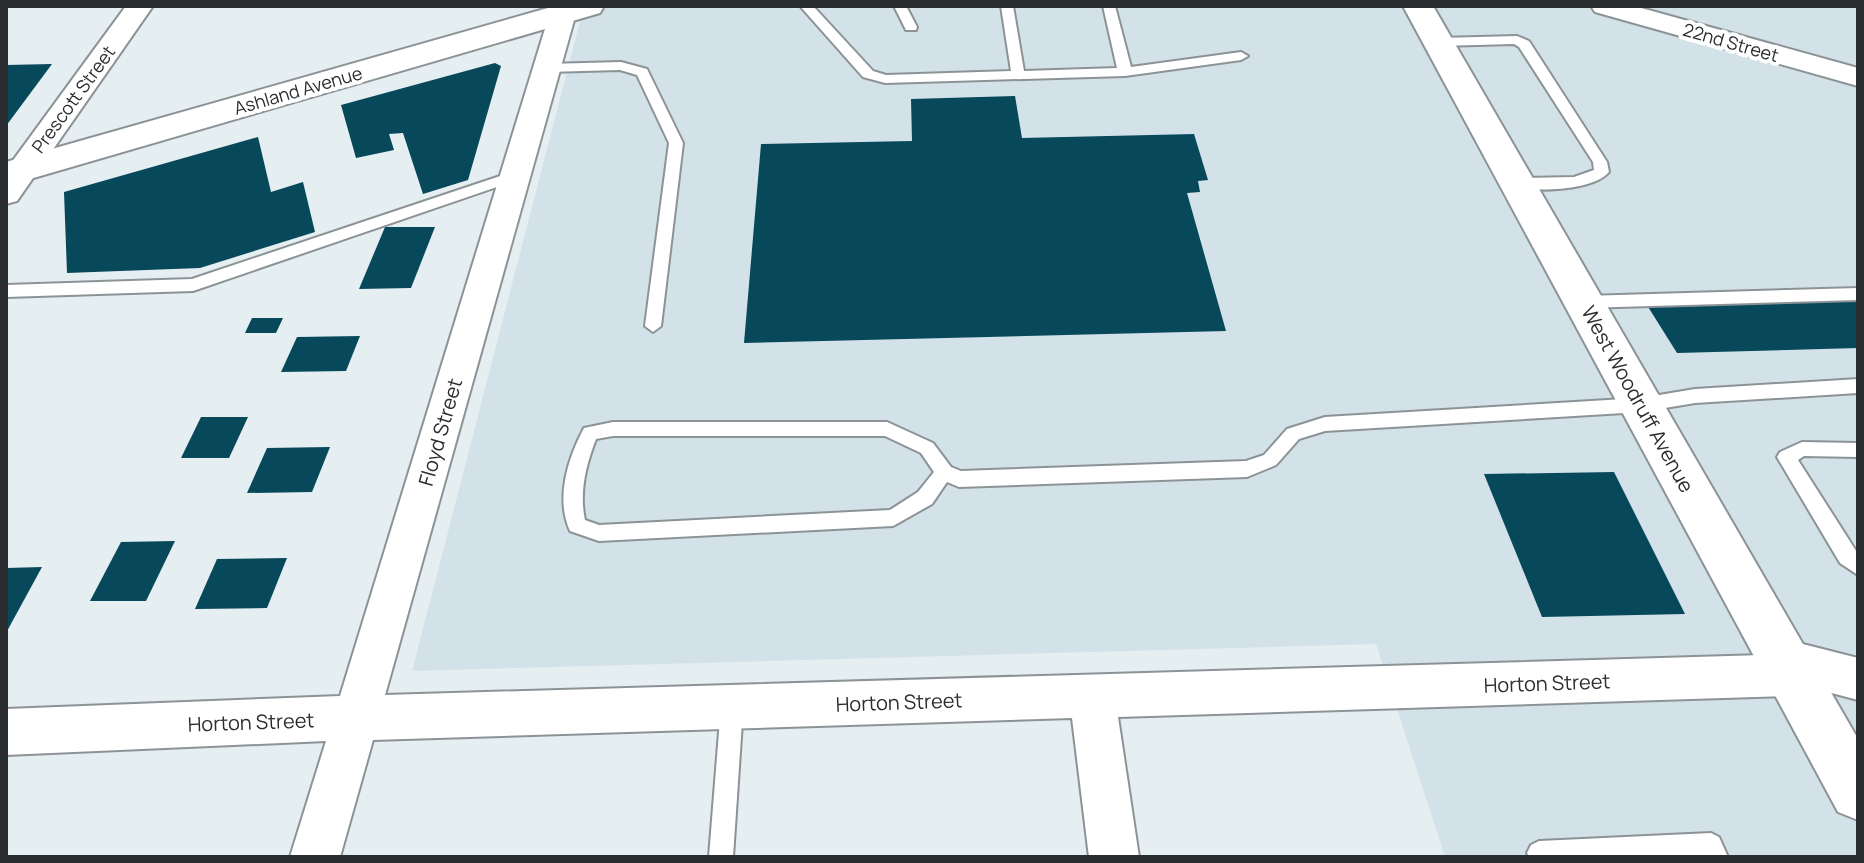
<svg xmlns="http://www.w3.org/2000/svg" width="1864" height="863" font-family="Manrope,sans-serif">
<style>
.built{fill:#d3e2e9}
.building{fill:#07485b}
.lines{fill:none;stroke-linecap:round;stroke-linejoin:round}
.lane-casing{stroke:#8c9397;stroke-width:4}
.street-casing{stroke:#8c9397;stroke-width:4}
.secondary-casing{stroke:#8c9397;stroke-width:4}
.lane{fill:#fff;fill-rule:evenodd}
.street{fill:#fff;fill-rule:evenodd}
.secondary{fill:#fff;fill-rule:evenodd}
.labels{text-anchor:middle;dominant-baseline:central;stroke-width:8;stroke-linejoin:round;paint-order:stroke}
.far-street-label{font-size:18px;fill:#2a2d2f;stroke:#fff}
.street-label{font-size:20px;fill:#2a2d2f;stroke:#fff}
</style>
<rect width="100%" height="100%" fill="#e5eef1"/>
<!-- built -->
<polygon class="built" points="584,6 1858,6 1858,857 1445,857 1376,644 412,671"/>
<!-- building -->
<g class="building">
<polygon points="495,63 501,66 468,180 423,194 403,133 389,134 394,150 356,158 341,105"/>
<polygon points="52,64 6,126 6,65"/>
<polygon points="1015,96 1022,138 1194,134 1208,180 1198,181 1200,192 1187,193 1226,331 744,343 761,144 912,141 911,99"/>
<polygon points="258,137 271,192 303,182 315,232 200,268 67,273 64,192"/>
<polygon points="385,227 435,227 411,288 359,289"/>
<polygon points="1858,297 1858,348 1677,353 1645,302"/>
<polygon points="252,318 283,318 276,333 245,333"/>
<polygon points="360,336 346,371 281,372 297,337"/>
<polygon points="201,417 248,417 229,458 181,458"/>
<polygon points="330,447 312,492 247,493 267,448"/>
<polygon points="1614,472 1685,614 1542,617 1484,474"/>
<polygon points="175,541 146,601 90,601 121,542"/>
<polygon points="287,558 267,608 195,609 217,559"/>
<polygon points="42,567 6,633 6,568"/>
</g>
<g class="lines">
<defs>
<g id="lane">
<polygon points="800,6 813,6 873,71 886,75 1011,71 1001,6 1013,6 1024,71 1117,68 1103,6 1115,6 1131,67 1241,52 1248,56 1241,60 1125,76 885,83 863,77"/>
<polygon points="894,6 906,6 917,27 916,30 906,30"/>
<path d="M 1517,36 L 1529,41 L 1607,162 L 1609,172 C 1593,191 1536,192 1512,187 L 1512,179 L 1517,178 L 1574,177 L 1594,170 L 1593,162 L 1519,47 L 1514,44 L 1439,46 L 1432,42 L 1439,38 Z"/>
<polygon points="621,62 647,69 683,143 661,326 653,332 645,326 669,143 637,75 620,70 547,72 540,68 547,64"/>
<polygon points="515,171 520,173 520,179 193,291 6,297 6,285 192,279"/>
<polygon points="1858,288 1858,300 1584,308 1576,302 1584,296"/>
<path d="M 1858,379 L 1858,393 L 1695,403 L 1641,412 L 1325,431 L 1299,439 L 1276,465 L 1247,477 L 959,487 L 947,482 L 932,504 L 893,526 L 599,541 L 570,531 C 555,498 568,458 584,428 L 613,422 L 887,422 L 933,443 L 951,467 L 961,471 L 1246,461 L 1264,455 L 1287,429 L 1325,417 L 1641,398 L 1695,389 ZM 613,436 L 885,436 L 921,453 L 934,472 L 918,492 L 890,510 L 599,525 L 585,520 C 579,492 586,465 596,439 Z"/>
<polygon points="1802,442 1858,443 1858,457 1804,456 1798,460 1858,554 1858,575 1840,563 1777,457 1780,452"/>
<polygon points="732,697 740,700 743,707 733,857 709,857 721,707 724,700"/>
<polygon points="1711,833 1719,837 1728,857 1529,857 1527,853 1531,845 1539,841"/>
</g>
<g id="street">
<polygon points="126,6 153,6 17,201 6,204 6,170"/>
<polygon points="552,6 578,6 385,695 1763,655 1767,645 1783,639 1858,658 1858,700 1809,687 1792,696 1118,717 1139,857 1089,857 1072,718 373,740 340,857 290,857 326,741 6,755 6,709 340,696"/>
<polygon points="1591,6 1634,6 1858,68 1858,86 1595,12"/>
</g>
<g id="secondary">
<polygon points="555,6 604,6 600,13 6,186 6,162"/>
<polygon points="1403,6 1433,6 1858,739 1858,820 1838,812"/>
</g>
</defs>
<!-- lane casing -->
<use href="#lane" class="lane-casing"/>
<!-- street casing -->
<use href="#street" class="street-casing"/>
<!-- secondary casing -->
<use href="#secondary" class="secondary-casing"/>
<!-- lane -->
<use href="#lane" class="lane"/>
<!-- street -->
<use href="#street" class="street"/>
<!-- secondary -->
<use href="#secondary" class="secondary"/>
</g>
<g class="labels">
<!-- far-street labels -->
<g class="far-street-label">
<text transform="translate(1731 42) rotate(16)">22nd Street</text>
<text transform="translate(298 90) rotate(-16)">Ashland Avenue</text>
<text transform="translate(73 99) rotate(-54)">Prescott Street</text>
</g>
<!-- street labels -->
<g class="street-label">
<text transform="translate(1638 399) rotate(61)">West Woodruff Avenue</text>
<text transform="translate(440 432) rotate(-74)">Floyd Street</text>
<text transform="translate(1547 683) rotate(-2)">Horton Street</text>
<text transform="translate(899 702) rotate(-2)">Horton Street</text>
<text transform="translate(251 722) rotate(-2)">Horton Street</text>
</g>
</g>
<!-- border -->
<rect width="1864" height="863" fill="none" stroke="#2a2d2f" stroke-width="16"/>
</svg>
